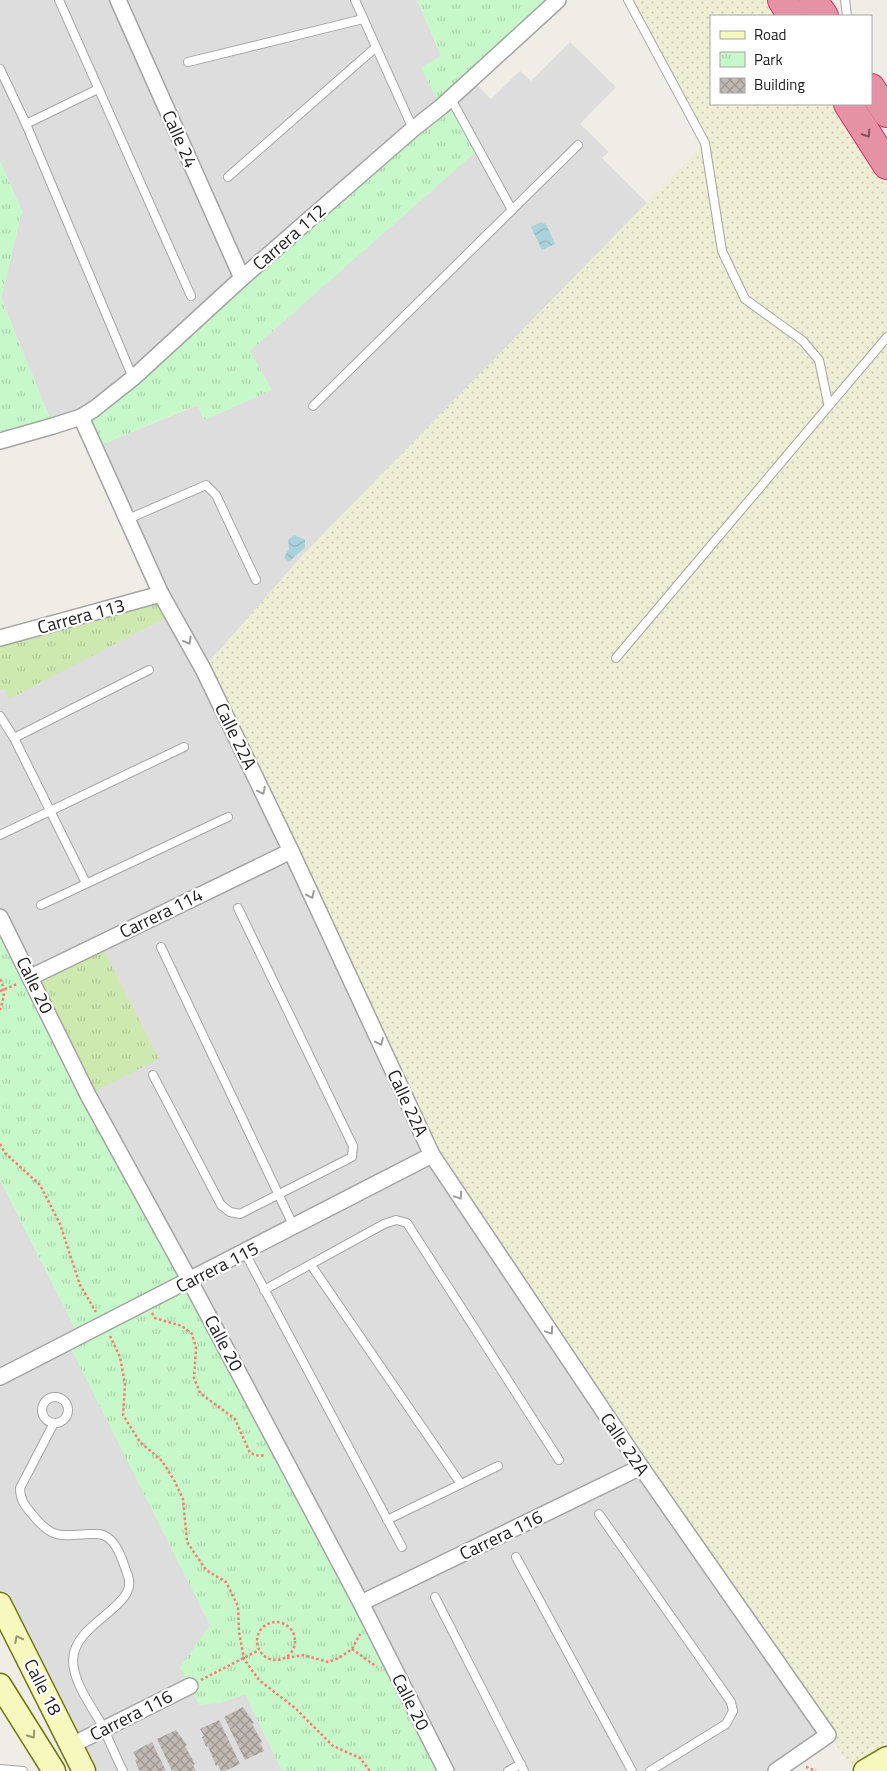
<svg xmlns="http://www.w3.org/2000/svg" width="887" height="1771" font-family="'Titillium Web',sans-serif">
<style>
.residential{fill:#dedddd}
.farmland{fill:url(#farmland-dots)}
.grass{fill:url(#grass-tufts)}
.park{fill:url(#park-tufts)}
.water{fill:url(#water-waves)}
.building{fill:url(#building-cross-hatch)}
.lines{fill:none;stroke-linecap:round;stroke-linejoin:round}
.lane-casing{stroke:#a4a4a4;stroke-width:10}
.street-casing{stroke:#a4a4a4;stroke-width:18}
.secondary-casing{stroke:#6d7608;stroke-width:25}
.highway-casing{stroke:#d62c6b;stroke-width:30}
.path{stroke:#f67c73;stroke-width:2.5;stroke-dasharray:2.5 2.5;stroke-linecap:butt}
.lane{stroke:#fff;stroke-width:8}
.street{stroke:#fff;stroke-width:15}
.secondary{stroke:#f7f8be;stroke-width:22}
.highway{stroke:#e592a4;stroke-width:28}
.oneway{stroke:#79535b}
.oneway2{stroke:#9b9b9b}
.oneway3{stroke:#969777}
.labels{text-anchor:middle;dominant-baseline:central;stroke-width:4.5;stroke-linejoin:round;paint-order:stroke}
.street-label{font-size:18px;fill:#202020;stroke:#fff}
</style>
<defs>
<pattern id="farmland-dots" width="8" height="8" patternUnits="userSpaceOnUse" patternTransform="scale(1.25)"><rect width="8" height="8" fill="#edeed3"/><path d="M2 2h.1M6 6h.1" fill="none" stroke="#cbccb5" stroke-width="1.8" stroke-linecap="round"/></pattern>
<pattern id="grass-tufts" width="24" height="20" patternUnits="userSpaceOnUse" patternTransform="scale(1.25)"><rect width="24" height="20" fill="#cde9af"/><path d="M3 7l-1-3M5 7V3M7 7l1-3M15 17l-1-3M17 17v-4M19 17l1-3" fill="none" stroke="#b0c896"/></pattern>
<pattern id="park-tufts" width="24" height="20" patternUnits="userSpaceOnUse" patternTransform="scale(1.25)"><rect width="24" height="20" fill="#c6f8c9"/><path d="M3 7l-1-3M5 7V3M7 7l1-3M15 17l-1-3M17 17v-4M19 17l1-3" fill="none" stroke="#aad4ac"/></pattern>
<pattern id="water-waves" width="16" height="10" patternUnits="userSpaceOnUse" patternTransform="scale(1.25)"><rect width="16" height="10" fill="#a9d2dc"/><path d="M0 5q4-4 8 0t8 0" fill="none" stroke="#91b4bc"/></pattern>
<pattern id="building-cross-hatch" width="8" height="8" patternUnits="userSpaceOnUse" patternTransform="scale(1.25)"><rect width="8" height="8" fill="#c1b9b3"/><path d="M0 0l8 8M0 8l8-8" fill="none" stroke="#9c9691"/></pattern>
</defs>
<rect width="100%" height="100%" fill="#f0ede7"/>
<!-- residential -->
<g class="residential">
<polygon points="0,0 417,0 441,56 441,107 133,378 53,426 1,298 22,211 0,161"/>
<polygon points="570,42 616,87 580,124 609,152 602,158 647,203 300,558 828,1735 776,1771 446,1771 0,917 0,690 4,689 9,698 173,613 95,447 198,405 204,420 271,389 249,351 477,150 451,99 472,80 491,99 520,71 531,81"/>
<polygon points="0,1180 80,1338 69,1343 210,1625 220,1703 245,1694 282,1771 84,1771 0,1604"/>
</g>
<!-- farmland -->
<polygon class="farmland" points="628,0 782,0 792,16 711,16 711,104 848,104 887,165 887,1758 854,1771 432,1155 203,669 300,558 705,143"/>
<!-- grass -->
<g class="grass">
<polygon points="161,594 173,614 9,699 4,689 0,690 0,638"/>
<polygon points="100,943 159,1059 88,1095 31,977"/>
</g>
<!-- park -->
<g class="park">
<polygon points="417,0 558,0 451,99 478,150 250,351 272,390 205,420 197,405 95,447 81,417 441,108 421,67 441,56"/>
<polygon points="0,161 22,211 1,298 53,426 0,441"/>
<polygon points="0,917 446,1771 282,1771 245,1694 220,1703 199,1705 180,1667 210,1625 68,1343 80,1338 0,1180"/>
</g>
<!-- water -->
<g class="water">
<polygon points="541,222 546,224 555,244 542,250 531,227"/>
<polygon points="294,535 305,540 305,547 289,562 284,558 289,548 288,540"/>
</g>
<!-- building -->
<g class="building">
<polygon points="243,1707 254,1723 252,1724 262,1742 260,1743 264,1751 245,1760 224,1717"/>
<polygon points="219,1720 240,1764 225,1771 221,1771 218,1765 216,1766 208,1746 206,1747 202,1737 204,1736 200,1729"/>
<polygon points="176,1730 187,1745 185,1746 195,1764 193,1765 196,1771 172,1771 157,1739"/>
<polygon points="152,1742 166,1771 143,1771 139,1770 135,1760 137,1759 133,1752"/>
</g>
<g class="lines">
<defs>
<g id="lane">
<polyline points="59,0 191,296"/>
<polyline points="355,0 413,129"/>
<polyline points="628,0 705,143 722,251 745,299 803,341 819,360 828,403"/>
<polyline points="845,0 847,16"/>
<polyline points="188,62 363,19"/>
<polyline points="0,69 26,124 133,378"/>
<polyline points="451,99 512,210"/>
<polyline points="26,124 98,89"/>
<polyline points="228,177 375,48"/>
<polyline points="313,406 578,145"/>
<polyline points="128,519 206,485 216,495 256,580"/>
<polyline points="616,658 887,337"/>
<polyline points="0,716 14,738 86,883"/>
<polyline points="14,738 149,670"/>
<polyline points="0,835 184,747"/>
<polyline points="41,905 228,817"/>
<polyline points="161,947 294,1227"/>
<polyline points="153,1075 221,1205 230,1212 240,1214 352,1157 353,1146 238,908"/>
<polyline points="245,1253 402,1547"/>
<polyline points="311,1265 461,1484"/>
<polyline points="264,1290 384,1224 396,1220 407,1223 559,1460"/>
<circle cx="55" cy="1410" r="13"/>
<path d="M 54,1423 L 20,1488 C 20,1500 25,1506 32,1514 C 52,1539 59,1536 89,1534 C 96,1534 101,1533 107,1537 C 119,1545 123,1563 128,1576 C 139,1607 74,1622 73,1660 C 73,1684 94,1709 104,1729 C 110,1743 116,1757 123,1771"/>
<polyline points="599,1514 731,1702 733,1711 726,1724 650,1771"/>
<polyline points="387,1520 498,1466"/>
<polyline points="516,1557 632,1771"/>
<polyline points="435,1597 524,1771"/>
<polyline points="0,1769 23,1771"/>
<polyline points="508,1771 521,1764"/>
</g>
<g id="street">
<polyline points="118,0 242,278"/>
<polyline points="81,417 161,594 203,669 291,851 432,1155 641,1467 828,1735 776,1771"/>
<polyline points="0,441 53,426 81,417 94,409 133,378 242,278 413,129 441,107 558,0"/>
<polyline points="0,638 161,594"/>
<polyline points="0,917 88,1095 190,1281 361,1603 446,1771"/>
<polyline points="31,977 291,851"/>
<polyline points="0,1377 432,1155"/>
<polyline points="361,1603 641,1467"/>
<polyline points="72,1745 190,1686"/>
</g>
<g id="secondary">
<polyline points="0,1604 84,1771"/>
<polyline points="0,1685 54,1771"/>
<polyline points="865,1771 887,1758"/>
</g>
<g id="highway">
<polyline points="782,0 792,16"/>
<polyline points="813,0 824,16"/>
<polyline points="871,88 887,113"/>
<polyline points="848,104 887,165"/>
</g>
</defs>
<!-- lane casing -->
<use href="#lane" class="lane-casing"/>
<!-- street casing -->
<use href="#street" class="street-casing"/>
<!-- secondary casing -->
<use href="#secondary" class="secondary-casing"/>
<!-- highway casing -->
<use href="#highway" class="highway-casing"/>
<!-- path -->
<g class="path">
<path d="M 0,979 C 6,991 4,997 0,1010"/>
<polyline points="0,991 17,984"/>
<polyline points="0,1144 5,1153 40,1185 60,1224 80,1285 96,1312"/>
<polyline points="152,1313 155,1318 182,1326 192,1334 196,1348 194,1378 200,1393 235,1419 250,1453 259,1456 266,1455"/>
<polyline points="110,1336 120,1357 125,1384 123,1415 140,1442 162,1461 174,1480 183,1499 187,1542 206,1570 226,1582 238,1606 239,1632 244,1659 259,1680 295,1708 333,1746 360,1758 370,1771"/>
<circle cx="276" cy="1641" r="19"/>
<polyline points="352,1649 377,1667"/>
<polyline points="287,1658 303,1655 328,1662 339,1658 352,1649 360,1634"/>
<polyline points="201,1680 259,1650"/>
<polyline points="806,1767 816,1771"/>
</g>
<!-- lane -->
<use href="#lane" class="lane"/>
<!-- street -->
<use href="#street" class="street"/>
<!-- secondary -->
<use href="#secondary" class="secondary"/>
<!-- highway -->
<use href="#highway" class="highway"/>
</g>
<!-- one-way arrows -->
<defs><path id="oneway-chevron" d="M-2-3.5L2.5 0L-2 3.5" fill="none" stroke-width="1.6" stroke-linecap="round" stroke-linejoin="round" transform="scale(1.25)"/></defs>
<use class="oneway" href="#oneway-chevron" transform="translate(867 134) rotate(57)"/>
<g class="oneway2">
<use href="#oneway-chevron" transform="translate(188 641) rotate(61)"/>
<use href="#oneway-chevron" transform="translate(262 791) rotate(64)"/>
<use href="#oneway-chevron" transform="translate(311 895) rotate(65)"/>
<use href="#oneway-chevron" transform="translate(380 1042) rotate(65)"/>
<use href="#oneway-chevron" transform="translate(459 1196) rotate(56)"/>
<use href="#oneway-chevron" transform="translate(550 1331) rotate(56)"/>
</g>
<g class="oneway3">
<use href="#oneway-chevron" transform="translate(18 1639) rotate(-117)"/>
<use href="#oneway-chevron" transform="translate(32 1735) rotate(55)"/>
</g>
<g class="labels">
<!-- street labels -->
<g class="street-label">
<text transform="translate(180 139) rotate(66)">Calle 24</text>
<text transform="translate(289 237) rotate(-41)">Carrera 112</text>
<text transform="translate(81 616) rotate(-15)">Carrera 113</text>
<text transform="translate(236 736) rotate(64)">Calle 22A</text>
<text transform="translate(161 913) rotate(-26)">Carrera 114</text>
<text transform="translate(35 985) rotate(64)">Calle 20</text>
<text transform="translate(408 1103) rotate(65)">Calle 22A</text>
<text transform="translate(217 1267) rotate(-27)">Carrera 115</text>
<text transform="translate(224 1343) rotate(62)">Calle 20</text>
<text transform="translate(625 1444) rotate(56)">Calle 22A</text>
<text transform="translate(501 1535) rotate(-26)">Carrera 116</text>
<text transform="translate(43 1687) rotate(63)">Calle 18</text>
<text transform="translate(411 1702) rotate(63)">Calle 20</text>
<text transform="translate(131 1715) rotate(-27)">Carrera 116</text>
</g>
</g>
<!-- legend -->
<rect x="710" y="15" width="162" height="90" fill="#ffffff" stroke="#a6a6a6"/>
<rect x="720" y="31" width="25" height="8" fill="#f7f8be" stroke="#a6a6a6"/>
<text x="754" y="40" font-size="15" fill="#202020">Road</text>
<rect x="720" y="52" width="25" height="15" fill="url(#park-tufts)" stroke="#a6a6a6"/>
<text x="754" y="65" font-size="15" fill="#202020">Park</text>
<rect x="720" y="78" width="25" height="15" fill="url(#building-cross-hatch)" stroke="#a6a6a6"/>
<text x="754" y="90" font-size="15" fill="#202020">Building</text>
</svg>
